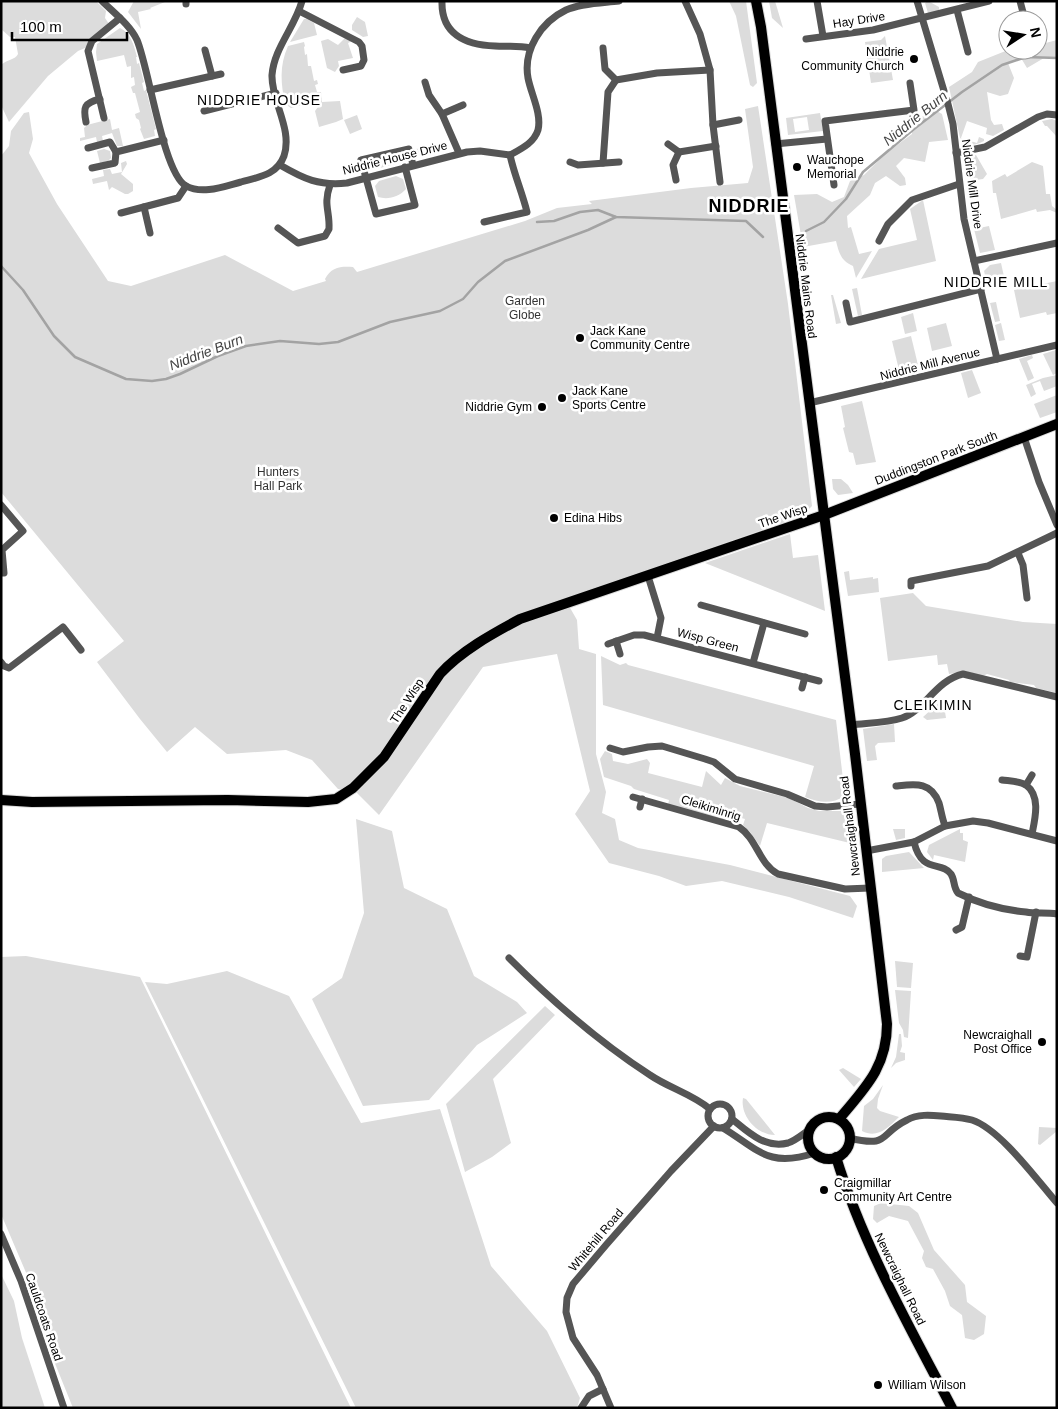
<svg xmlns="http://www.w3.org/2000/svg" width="1058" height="1409" font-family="Arial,sans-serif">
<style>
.green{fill:#dcdcdc;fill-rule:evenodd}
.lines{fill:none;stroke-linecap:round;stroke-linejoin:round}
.stream{stroke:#a3a3a3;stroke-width:2.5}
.primary-casing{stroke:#dbdbdb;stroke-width:12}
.street{stroke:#555;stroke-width:7}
.primary{stroke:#000;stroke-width:10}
.poi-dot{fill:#000;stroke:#fff;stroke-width:2}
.labels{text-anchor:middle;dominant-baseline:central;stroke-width:5;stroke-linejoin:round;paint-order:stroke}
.street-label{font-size:12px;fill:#000;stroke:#fff}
.poi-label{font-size:12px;fill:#000;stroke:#fff;text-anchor:start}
.park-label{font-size:12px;fill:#333;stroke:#fff}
.neighbourhood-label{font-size:14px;letter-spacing:1px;fill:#000;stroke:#fff}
.water-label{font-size:14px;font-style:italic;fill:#444;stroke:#fff}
.district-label{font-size:18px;font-weight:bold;letter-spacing:1px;fill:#000;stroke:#fff}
</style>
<rect width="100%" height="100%" fill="#fff"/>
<!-- green -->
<g class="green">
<path d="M 1,1 L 96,1 L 106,11 L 105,18 L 109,24 L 85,48 L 78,51 L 48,76 L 9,122 L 1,105 L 1,65 C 8,59 15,60 18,54 L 15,37 L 10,37 L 1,29 Z"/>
<polygon points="134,1 164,1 165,2 150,8 151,9 138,12 141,29 128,12"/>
<polygon points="729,1 746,1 757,83 753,87 750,85 736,16"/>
<polygon points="769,1 775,1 783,28 772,18"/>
<polygon points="928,1 939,7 939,11 928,13 925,3"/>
<polygon points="357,17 365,22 368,36 363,37 352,30 352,25"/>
<polygon points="304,19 307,19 314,23 317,35 290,42"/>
<path d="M 120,28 C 131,33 134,46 137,57 L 136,57 L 137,64 L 139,63 L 144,82 L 142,83 L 144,91 L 146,90 L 156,129 L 154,130 L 155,136 L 144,139 L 140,129 L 141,128 L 139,120 L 136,118 L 135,114 L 140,112 L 135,93 L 133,93 L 131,87 L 135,85 L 134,77 L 131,78 L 131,66 L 127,67 L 124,55 L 97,61 L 96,52 L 97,44 Z"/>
<polygon points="885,36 893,80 871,83 865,42 881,40"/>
<polygon points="346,37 352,41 348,43 353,58 338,61 339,66 335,72 327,68 321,41 328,39 338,45"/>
<path d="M 1057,40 L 1057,59 L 1044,58 L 1027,68 L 1021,58 L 1008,63 L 1014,78 L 1008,94 L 1000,96 L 987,92 L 991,120 L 994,125 L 1002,124 L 1004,130 L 993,136 L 986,134 L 987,128 L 967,121 L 961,138 L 977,143 L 979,137 L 984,139 L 984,141 C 975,146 966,147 960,138 L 949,87 L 972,72 L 978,62 L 1008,50 L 1038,50 L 1038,45 Z"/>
<path d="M 304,42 L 305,46 L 304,47 L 305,55 L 307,54 L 308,66 L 311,66 L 314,81 L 317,80 L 318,84 L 315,85 L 317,92 L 321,92 L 322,102 L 340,101 L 343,119 L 336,122 L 319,127 L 315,111 L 318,107 L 310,103 L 291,108 L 285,104 C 281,84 279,66 288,46 Z"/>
<path d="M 758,106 L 788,304 L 812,506 L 802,516 L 565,599 L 577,620 L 579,649 L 596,654 L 596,754 L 606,792 L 602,813 L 615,819 L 619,840 L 638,848 L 730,865 L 850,896 L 857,906 L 853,918 L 789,897 L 722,881 L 686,886 L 659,876 L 609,863 L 575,814 L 590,791 L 557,654 L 483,667 L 379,815 L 353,789 L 338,789 L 312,760 L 286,750 L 227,754 L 195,727 L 167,752 L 140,719 L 97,662 L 124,641 L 1,492 L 1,156 L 9,146 L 11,131 L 24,113 L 29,112 L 33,139 L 29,153 L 57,204 L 108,281 L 131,286 L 225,255 L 293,291 L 326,281 L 325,279 C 331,267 341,266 353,267 L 357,272 L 525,221 L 557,208 L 592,204 L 589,201 L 691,188 L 748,183 L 753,167 L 745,109 Z"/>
<path d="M 935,110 L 942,114 L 948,140 L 929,142 L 925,162 L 904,158 L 896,166 L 905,178 L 906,185 L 900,186 L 886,176 L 875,183 L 870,195 L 847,216 L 848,228 L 851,227 L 859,254 L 872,251 L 856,278 L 853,266 C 841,261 839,253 836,241 L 803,247 L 794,195 L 817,194 L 832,202 L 844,197 L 850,181 L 864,175 L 885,154 L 912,134 L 912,122 Z"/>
<path d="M 820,113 L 823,131 L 788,135 L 786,118 ZM 807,117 L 809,130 L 795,132 L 793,119 Z"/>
<polygon points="357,115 362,129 350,134 344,120"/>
<polygon points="110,119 112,130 119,128 123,146 117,146 112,133 102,136 103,141 97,142 96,137 80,141 80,138 85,137 84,128 87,125"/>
<polygon points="1052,119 1057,121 1057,137 1047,126 1045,126 1042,121"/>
<polygon points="431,146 433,153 422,157 419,155 416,149"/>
<polygon points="104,149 110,151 111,158 108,161 100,163 97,151"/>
<path d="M 976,155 L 987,174 L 983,179 L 968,181 C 965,169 958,157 976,155 Z"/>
<polygon points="402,156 403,162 376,169 375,163"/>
<polygon points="126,161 127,164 121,174 133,184 133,191 128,194 125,194 112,187 109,190 107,181 93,184 92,179 104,176 103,170 110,169 112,174 122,172 121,163"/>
<polygon points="1032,162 1043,166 1046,194 1050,194 1052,206 1057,210 1057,213 1050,210 1037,212 1036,209 1001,219 996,193 993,193 992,181 1005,174 1007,177"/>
<path d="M 396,176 L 403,179 L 406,189 C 399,197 388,200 378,197 L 375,186 L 379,181 Z"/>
<polygon points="923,200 936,261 861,279 879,249 917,240 910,209"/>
<polygon points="989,226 995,250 980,253 974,229"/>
<polygon points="1001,263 1005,281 1002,284 988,288 984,271 990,265"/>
<polygon points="1057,281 1057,313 1047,315 1046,312 1020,318 1014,290"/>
<polygon points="857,288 862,315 858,316 852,289"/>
<polygon points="831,295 833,295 841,323 836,324"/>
<polygon points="996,302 1000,321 995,322 990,303"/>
<polygon points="913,313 917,331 905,334 901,317"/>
<polygon points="946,323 952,346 932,351 927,328"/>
<polygon points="1001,323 1005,340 999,341 995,325"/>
<polygon points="911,336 918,365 899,370 892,341"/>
<polygon points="1056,350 1057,373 1053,375 1043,354"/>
<polygon points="1032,355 1033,358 1027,361 1034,378 1028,381 1019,359"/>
<polygon points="972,370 981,393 968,398 961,373"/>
<polygon points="1057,375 1057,386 1044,391 1040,381 1032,384 1036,394 1031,397 1026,385 1043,378"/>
<polygon points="1057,395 1057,412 1040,418 1034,404"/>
<polygon points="862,401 876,462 856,465 853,453 849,452 843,428 845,427 841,406"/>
<polygon points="832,479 841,479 848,485 853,493 838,495 833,489"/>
<polygon points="790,534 793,558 818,555 825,611 705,563"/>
<polygon points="849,571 850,580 873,577 873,579 878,578 879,592 848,596 844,572"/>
<polygon points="913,593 926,606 1023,622 1057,624 1057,693 1036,688 1034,685 1010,682 1009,680 987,674 983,676 965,671 949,674 947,664 938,665 937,655 888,661 880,598"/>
<path d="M 601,656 L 620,665 L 626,663 L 628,665 L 836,720 L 845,796 C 832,804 820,803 805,797 L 814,766 L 603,705 Z"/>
<polygon points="943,699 946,718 927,720 923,717"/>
<polygon points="894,724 895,742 878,743 875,746 877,760 867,761 863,729"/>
<path d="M 605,751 L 612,754 L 613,761 L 628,764 L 647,759 L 650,763 L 648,773 L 702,787 L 706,771 L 721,785 L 725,778 L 740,786 L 789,798 L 808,808 L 819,811 L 845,811 C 854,818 853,833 854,844 L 767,823 L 760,846 L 750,832 L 743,825 L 745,819 L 728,814 L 725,821 L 668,805 L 669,800 L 634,789 L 631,786 L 604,777 L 600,759 Z"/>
<polygon points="356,819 392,831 404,888 447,909 474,976 517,1002 527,1013 477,1045 429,1100 363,1106 312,999 342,978 364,913"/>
<polygon points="893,829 905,829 905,838 896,840"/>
<polygon points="960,829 960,833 963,833 963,840 968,842 965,862 934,855 933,860 927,852 929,845"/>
<polygon points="909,852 924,868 882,872 882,859 886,856"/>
<polygon points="26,956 140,977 351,1408 73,1408 54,1361 36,1296 1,1214 1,957"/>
<polygon points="895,961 913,963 911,988 897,987"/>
<polygon points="227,971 289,996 361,1123 440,1109 491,1266 547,1331 580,1398 577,1408 356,1408 145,982 167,984"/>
<polygon points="895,990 911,991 908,1038 904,1037 903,1030 899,1023"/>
<polygon points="545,1006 555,1015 493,1079 511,1143 492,1157 465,1172 446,1104"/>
<polygon points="899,1034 901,1034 902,1046 900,1052 905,1053 905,1060 896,1063 891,1068 896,1057"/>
<polygon points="843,1068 861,1079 854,1087 839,1070"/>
<path d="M 883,1085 L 878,1099 L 877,1108 L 880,1111 L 899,1117 C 888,1128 877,1139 862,1131 L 864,1106 L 873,1099 Z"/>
<path d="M 743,1098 L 746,1099 L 775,1135 C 757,1135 740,1116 743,1098 Z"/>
<polygon points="1039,1127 1057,1128 1057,1131 1040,1145 1038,1144"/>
<polygon points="881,1203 909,1206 918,1213 934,1250 965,1285 967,1302 986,1316 984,1334 974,1340 965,1338 962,1315 950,1306 945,1291 933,1269 926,1267 922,1258 924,1251 908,1221 889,1216 877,1223 873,1219 874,1206"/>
<polygon points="1,1274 14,1301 22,1338 45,1408 1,1408"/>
</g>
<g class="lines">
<!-- stream -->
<g class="stream">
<polyline points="537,222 554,221 580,212 598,210 616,217 746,221 763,237"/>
<polyline points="806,231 824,222 846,199 863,172 914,129 962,92 1002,65 1026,57 1057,58"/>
<polyline points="1,266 23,290 54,336 75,357 126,379 152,381 166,379 180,374 218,356 246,346 280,341 319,344 338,342 390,322 440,311 463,299 478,282 505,261 588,230 616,217"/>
</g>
<defs>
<g id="primary">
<path d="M 756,1 L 761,27 L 855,754 L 887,1024 C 887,1067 865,1088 839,1119"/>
<path d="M 1,800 L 32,802 L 228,800 L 308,802 L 336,799 L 353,788 L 384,757 L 440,674 C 461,651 492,634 520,619 L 824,515 L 1057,424"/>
<circle cx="829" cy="1138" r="21"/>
<path d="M 836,1157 C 863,1245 909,1326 952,1408"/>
</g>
</defs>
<!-- primary casing -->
<use href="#primary" class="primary-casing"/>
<!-- street -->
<g class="street">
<path d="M 102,1 C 114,13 130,25 137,40 C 149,68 163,173 186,186 C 203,195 225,186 241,182 C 259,177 277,175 284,156 C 293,129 271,101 272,75 C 274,48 295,27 302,1"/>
<path d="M 442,1 C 441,34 465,45 495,46 C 507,47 518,45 530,48"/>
<polyline points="685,1 700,34 710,70 713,125 720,182"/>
<polyline points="817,1 823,36"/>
<polyline points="917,1 944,91"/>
<polyline points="1020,1 1025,20"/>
<polyline points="186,4 186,1"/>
<polyline points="957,10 968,52"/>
<polyline points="299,11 359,42 362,46 364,60 361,66 343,70"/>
<polyline points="806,39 873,30 989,1"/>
<polyline points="603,48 605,69 616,80"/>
<polyline points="205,50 212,76"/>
<polyline points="425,82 429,95 442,114"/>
<polyline points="150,90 221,74"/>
<polyline points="947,100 953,124 964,219 997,359"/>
<polyline points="204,111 276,93"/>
<polyline points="104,118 88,51 92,41 120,18"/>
<path d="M 86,122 C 83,107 84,103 100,99"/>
<polyline points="713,125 739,120"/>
<polyline points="668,144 679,152 716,146"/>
<polyline points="775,144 827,139"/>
<polyline points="88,148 110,142 116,152"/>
<polyline points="459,153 442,114 463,105"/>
<polyline points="956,153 985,147 1038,117 1047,114 1057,115"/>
<path d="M 510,155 C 521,149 534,143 538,130 C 542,114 531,94 528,78 C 523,50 541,22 566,10 C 582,3 602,3 619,1"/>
<polyline points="570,162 578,165 619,162"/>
<polyline points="603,163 608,92 616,80 657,73 710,70"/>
<path d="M 280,165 C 304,179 319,186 347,183 L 467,152 L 480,151 L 510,155"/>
<polyline points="405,167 415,205 376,214 361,160 409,149 413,165"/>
<polyline points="92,168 115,163 116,152 164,140"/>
<polyline points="676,180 673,165 679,152"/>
<polyline points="834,185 825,121 914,110 910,83"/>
<polyline points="144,207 150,233"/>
<polyline points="121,213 174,199 178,198 186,186"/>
<path d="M 484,222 L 527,212 C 522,192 514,174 510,155"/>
<path d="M 278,228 L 298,243 L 325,236 L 329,229 C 330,211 323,205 330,185"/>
<polyline points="879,241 888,224 912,200 959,184"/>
<polyline points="974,261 1057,243"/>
<polyline points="846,303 850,322 981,289"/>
<polyline points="809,403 1057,345"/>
<polyline points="1024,437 1039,482 1057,525"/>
<polyline points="1,505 23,531 2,550 4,573 1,573"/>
<polyline points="1018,553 1023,565 1027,598"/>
<polyline points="648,576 661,618 657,638"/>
<polyline points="911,586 911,581 988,566 1057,533"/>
<polyline points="701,605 805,634"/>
<polyline points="616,641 620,654"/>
<polyline points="608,644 634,635 644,635 819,681"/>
<polyline points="1,662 4,666 9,668 63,627 81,650"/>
<polyline points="753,663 764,623"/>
<polyline points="802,688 805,677"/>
<path d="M 851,725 C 867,723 887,723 902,718 C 924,711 936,680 963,674 L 1057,697"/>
<polyline points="610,748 623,752 648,747 662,746 705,759 714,762 735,779 787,794 815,806 827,807 860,804"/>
<path d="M 1002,780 C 1009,781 1020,781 1026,785 C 1041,796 1035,819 1032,834"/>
<polyline points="1026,785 1032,775"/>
<path d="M 896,786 C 915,784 931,781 939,803 C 941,810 942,818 945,826"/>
<path d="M 633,797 L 739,827 C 757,839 759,864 778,874 L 845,889 L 870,888"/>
<polyline points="640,807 642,799"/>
<path d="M 914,842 C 922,875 941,860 951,874 C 955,880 953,887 958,893 C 978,903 1004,910 1026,912 C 1036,914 1046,912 1057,914"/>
<polyline points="866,851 914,842 945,826 973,821 988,823 1057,841"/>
<polyline points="956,930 962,927 969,897"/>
<polyline points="1020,956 1027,957 1036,912"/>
<path d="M 509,958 C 552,1001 599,1042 650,1075 C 669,1088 692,1094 710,1109"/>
<circle cx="720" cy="1116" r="12"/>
<path d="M 732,1119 C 748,1132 765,1149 788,1143 C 795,1141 803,1134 809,1130"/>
<path d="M 723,1128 C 759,1150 768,1168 815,1153"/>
<path d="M 849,1138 C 891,1148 878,1134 907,1120 C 918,1114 930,1115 941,1116 C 951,1117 962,1117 972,1120 C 1000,1129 1037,1180 1057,1203"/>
<polyline points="1,1234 21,1281 64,1408"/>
<polyline points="581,1408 589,1396 603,1389"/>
<polyline points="611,1408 597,1375 573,1338 566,1312 567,1298 573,1284 606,1245 671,1171 714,1126"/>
</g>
<!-- primary -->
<use href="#primary" class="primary"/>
</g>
<!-- markers -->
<g class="poi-dot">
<circle cx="914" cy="59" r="5"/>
<circle cx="797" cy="167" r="5"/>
<circle cx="580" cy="338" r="5"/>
<circle cx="562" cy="398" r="5"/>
<circle cx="542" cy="407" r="5"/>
<circle cx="554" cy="518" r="5"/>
<circle cx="1042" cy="1042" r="5"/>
<circle cx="824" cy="1190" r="5"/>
<circle cx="878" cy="1385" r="5"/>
</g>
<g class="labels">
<!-- street labels -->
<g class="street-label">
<text transform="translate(859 20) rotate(-9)">Hay Drive</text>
<text transform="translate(395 158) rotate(-14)">Niddrie House Drive</text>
<text transform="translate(972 184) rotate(82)">Niddrie Mill Drive</text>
<text transform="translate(806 286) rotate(83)">Niddrie Mains Road</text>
<text transform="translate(930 364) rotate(-14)">Niddrie Mill Avenue</text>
<text transform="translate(936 458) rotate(-21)">Duddingston Park South</text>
<text transform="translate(783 516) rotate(-19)">The Wisp</text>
<text transform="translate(708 640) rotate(15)">Wisp Green</text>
<text transform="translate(407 701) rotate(-57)">The Wisp</text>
<text transform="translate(711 808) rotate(17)">Cleikiminrig</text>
<text transform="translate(850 826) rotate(-97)">Newcraighall Road</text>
<text transform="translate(596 1240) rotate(-50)">Whitehill Road</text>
<text transform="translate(900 1279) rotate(64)">Newcraighall Road</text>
<text transform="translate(44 1317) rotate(71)">Cauldcoats Road</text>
</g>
<!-- poi labels -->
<g class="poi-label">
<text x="904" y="52" text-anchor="end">Niddrie<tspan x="904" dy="14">Community Church</tspan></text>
<text x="807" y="160">Wauchope<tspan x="807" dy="14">Memorial</tspan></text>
<text x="590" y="331">Jack Kane<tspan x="590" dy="14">Community Centre</tspan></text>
<text x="572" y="391">Jack Kane<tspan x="572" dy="14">Sports Centre</tspan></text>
<text x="532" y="407" text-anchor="end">Niddrie Gym</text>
<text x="564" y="518">Edina Hibs</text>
<text x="1032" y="1035" text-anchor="end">Newcraighall<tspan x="1032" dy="14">Post Office</tspan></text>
<text x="834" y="1183">Craigmillar<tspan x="834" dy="14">Community Art Centre</tspan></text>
<text x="888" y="1385">William Wilson</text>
</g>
<!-- park labels -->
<g class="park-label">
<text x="525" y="301">Garden<tspan x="525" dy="14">Globe</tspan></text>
<text x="278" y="472">Hunters<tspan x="278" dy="14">Hall Park</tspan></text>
</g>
<!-- neighbourhood labels -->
<g class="neighbourhood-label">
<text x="259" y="100">NIDDRIE HOUSE</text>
<text x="996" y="282">NIDDRIE MILL</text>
<text x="933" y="705">CLEIKIMIN</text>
</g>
<!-- water labels -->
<g class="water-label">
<text transform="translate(915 118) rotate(-39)">Niddrie Burn</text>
<text transform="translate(206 352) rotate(-21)">Niddrie Burn</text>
</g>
<!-- district labels -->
<g class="district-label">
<text x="749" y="206">NIDDRIE</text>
</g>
</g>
<!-- border -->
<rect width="1058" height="1409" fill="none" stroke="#000000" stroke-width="5"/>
<!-- north arrow -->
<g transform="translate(1023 35) rotate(78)"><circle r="24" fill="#ffffff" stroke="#999999"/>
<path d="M0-4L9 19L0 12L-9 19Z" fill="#000000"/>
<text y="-8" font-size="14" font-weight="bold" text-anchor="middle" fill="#000000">N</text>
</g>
<!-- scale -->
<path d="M12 32v8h115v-8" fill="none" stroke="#000000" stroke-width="2.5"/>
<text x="20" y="32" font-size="15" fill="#000000" stroke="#ffffff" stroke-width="4" paint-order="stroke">100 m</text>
</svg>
